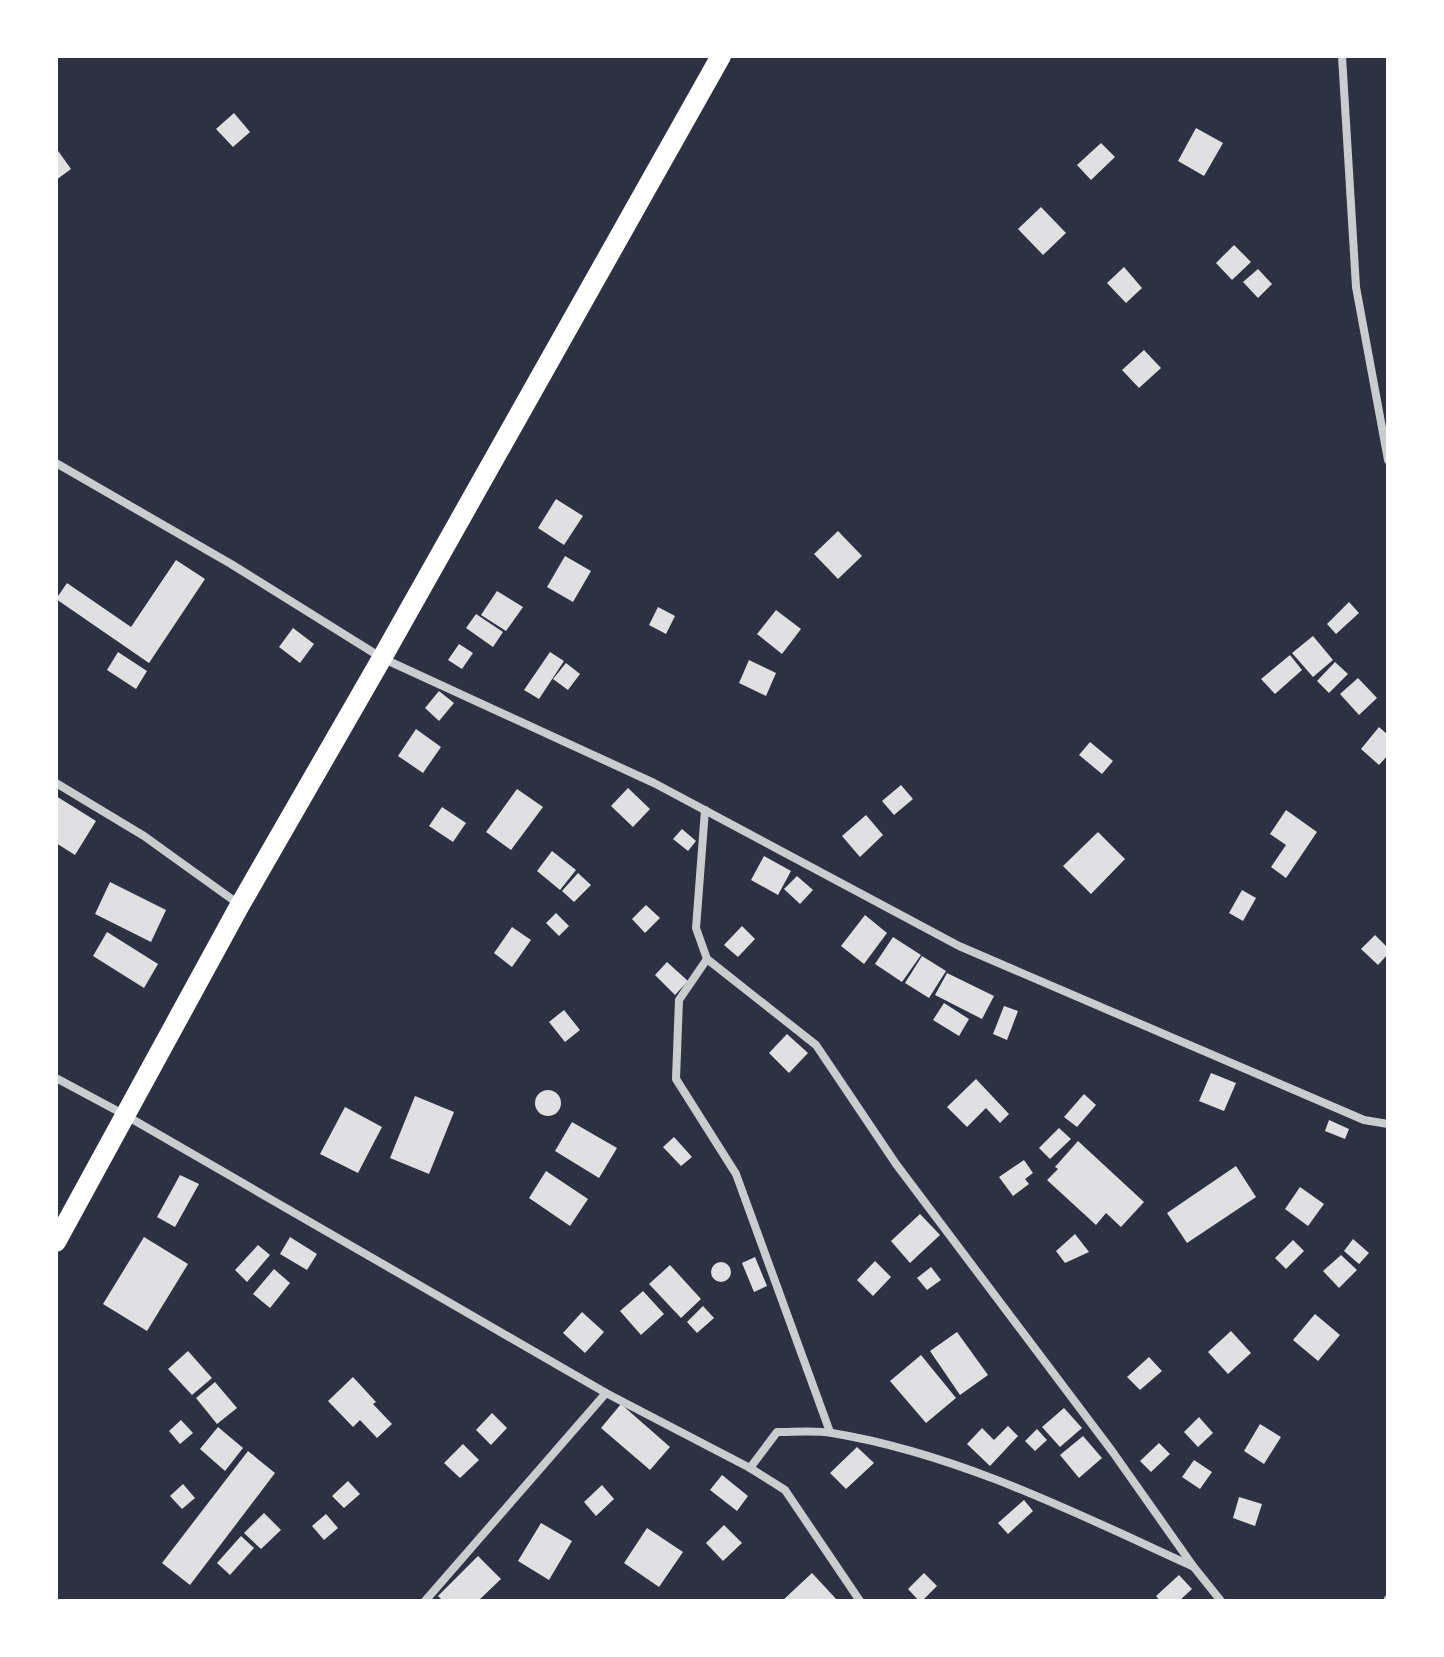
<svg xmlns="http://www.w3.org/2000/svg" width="1444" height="1657" font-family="'Times New Roman',serif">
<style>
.building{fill:#e0e0e3}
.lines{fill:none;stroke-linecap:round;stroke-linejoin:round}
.minor{stroke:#caccd0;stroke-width:8}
.primary{stroke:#fff;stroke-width:20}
</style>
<rect width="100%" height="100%" fill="#2d3142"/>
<!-- building -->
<g class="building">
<polygon points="234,113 250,132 233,147 216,129"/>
<polygon points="1196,128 1223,143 1204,176 1178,161"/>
<polygon points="1101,143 1115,157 1091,180 1077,165"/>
<polygon points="56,148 71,169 56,180"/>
<polygon points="1041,207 1066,233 1043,255 1018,229"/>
<polygon points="1234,245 1251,262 1232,280 1216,263"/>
<polygon points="1124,267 1142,288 1126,303 1107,283"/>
<polygon points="1258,269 1272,284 1258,298 1243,282"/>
<polygon points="1144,350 1161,368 1139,388 1122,370"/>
<polygon points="556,499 583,516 564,545 538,528"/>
<polygon points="838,531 862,556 838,579 814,554"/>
<polygon points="565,556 591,571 573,602 547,587"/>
<polygon points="176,560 205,579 149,663 56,599 67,583 131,627"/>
<polygon points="497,591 523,607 506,631 481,615"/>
<polygon points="1349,602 1359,613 1336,634 1327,624"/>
<polygon points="658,607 675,616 666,634 649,625"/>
<polygon points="776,610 801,629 782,654 757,634"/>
<polygon points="476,614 503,632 493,647 466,628"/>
<polygon points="293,628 314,644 300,663 279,647"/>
<polygon points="1313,636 1333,660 1313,677 1292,653"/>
<polygon points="459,644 473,653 462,669 448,660"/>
<polygon points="118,652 147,671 136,689 107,670"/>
<polygon points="550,652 564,661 539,699 524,690"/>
<polygon points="1290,655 1302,670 1275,694 1261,679"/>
<polygon points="749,660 776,673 766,696 739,683"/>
<polygon points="1335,662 1348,674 1329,693 1317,681"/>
<polygon points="566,663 580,674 568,690 553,679"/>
<polygon points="1358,678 1377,698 1359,715 1340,694"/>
<polygon points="439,691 454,703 439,721 425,708"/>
<polygon points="1379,727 1388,735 1388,755 1379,765 1361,749"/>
<polygon points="416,729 441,747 423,773 398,756"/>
<polygon points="1090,742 1113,761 1102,774 1079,755"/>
<polygon points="901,785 913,799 894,815 882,801"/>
<polygon points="628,788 650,809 633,827 611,806"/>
<polygon points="517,789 543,807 511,850 486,832"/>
<polygon points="56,796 96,821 75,855 56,843"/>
<polygon points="442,807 466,823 453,842 429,826"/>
<polygon points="1286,810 1317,832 1286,878 1271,867 1286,845 1270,834"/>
<polygon points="866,815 883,835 860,857 842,836"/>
<polygon points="682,829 696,841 688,851 673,839"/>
<polygon points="1098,832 1125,859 1091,894 1063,866"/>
<polygon points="552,851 576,870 560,890 537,871"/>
<polygon points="764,856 791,871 778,895 751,880"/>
<polygon points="578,873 591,885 574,902 562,891"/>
<polygon points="797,876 813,890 800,904 784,889"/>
<polygon points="110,882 166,910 151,942 95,914"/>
<polygon points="1242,890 1256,898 1243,921 1229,913"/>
<polygon points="646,905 660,918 645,933 632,919"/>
<polygon points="556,913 569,926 559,936 546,923"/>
<polygon points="865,915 887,933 864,964 841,946"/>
<polygon points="742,926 755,939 738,957 724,945"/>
<polygon points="512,927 531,940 512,967 494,953"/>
<polygon points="107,932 158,964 144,988 93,956"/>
<polygon points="1375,935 1388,948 1388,954 1378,965 1361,949"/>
<polygon points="893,937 921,955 902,982 875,964"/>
<polygon points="922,956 946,971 929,998 905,983"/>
<polygon points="667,962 688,981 675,995 655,975"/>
<polygon points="947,973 994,996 982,1019 935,995"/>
<polygon points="944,1003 969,1019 959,1036 933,1020"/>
<polygon points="1004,1006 1018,1011 1007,1040 993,1034"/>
<polygon points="564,1010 580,1030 565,1042 549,1022"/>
<polygon points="787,1034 808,1053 789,1073 769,1053"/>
<polygon points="1211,1073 1236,1083 1224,1111 1199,1101"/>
<polygon points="976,1079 1009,1114 1000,1123 986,1108 967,1127 947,1107"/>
<circle cx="548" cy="1103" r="13"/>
<polygon points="1084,1094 1096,1105 1077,1127 1064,1117"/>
<polygon points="415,1096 454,1112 429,1174 390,1158"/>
<polygon points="345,1107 382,1127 358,1173 320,1154"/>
<polygon points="1329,1120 1349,1129 1345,1139 1325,1131"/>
<polygon points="572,1122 617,1148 599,1178 555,1151"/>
<polygon points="1059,1128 1071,1139 1050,1159 1039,1148"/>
<polygon points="674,1137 692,1157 681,1166 663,1147"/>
<polygon points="1078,1141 1144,1202 1121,1227 1106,1213 1096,1225 1047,1180 1058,1169 1055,1167"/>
<polygon points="1024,1160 1033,1173 1025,1179 1029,1184 1013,1196 999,1177"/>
<polygon points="1236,1166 1256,1197 1187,1243 1167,1213"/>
<polygon points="546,1171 588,1199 570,1226 529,1198"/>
<polygon points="180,1175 199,1184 175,1227 157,1217"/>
<polygon points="1300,1187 1324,1204 1308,1226 1285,1209"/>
<polygon points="920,1214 940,1235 910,1263 891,1241"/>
<polygon points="1075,1234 1089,1252 1065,1263 1056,1251"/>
<polygon points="144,1237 188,1264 147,1331 103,1304"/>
<polygon points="290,1237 317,1254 307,1270 280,1254"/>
<polygon points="1353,1239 1369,1253 1359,1264 1344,1251"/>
<polygon points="1293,1240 1304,1251 1286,1269 1275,1258"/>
<polygon points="258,1245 270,1255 247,1282 235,1270"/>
<polygon points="1341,1255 1357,1270 1339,1288 1323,1271"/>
<polygon points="755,1257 767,1286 754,1292 742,1263"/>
<polygon points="875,1261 891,1277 873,1296 857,1280"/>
<circle cx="721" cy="1272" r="10"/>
<polygon points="670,1265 701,1299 681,1318 649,1284"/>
<polygon points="931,1267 941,1280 927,1290 917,1278"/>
<polygon points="274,1269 290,1283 270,1308 253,1294"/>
<polygon points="643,1291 664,1314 641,1335 620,1311"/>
<polygon points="703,1306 714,1318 697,1333 687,1322"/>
<polygon points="582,1312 604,1332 585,1353 563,1333"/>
<polygon points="1315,1314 1340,1335 1318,1361 1293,1340"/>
<polygon points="1231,1331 1251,1353 1228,1374 1208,1352"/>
<polygon points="957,1332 988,1375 960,1395 930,1351"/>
<polygon points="188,1351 212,1378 192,1395 168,1369"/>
<polygon points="921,1355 956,1398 926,1423 890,1381"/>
<polygon points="1149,1357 1162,1371 1140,1390 1127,1377"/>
<polygon points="353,1377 376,1402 373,1404 392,1424 377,1438 360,1420 353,1427 328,1401"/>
<polygon points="215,1382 237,1408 217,1424 196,1398"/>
<polygon points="621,1404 670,1447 650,1470 601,1428"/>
<polygon points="1064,1408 1082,1428 1060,1447 1042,1427"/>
<polygon points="492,1413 507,1428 491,1445 476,1430"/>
<polygon points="1199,1417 1213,1433 1198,1447 1184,1432"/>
<polygon points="181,1420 193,1433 180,1444 169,1431"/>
<polygon points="1260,1424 1281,1437 1264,1464 1244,1451"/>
<polygon points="1008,1426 1018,1436 990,1466 967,1444 982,1428 994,1440"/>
<polygon points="218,1427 243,1448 225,1471 200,1449"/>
<polygon points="1037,1429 1047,1440 1035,1451 1025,1441"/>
<polygon points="1083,1436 1102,1458 1079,1478 1060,1455"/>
<polygon points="1159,1443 1170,1454 1151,1472 1140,1461"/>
<polygon points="463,1444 479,1460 460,1478 444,1463"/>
<polygon points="857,1447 874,1463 846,1489 830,1473"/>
<polygon points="248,1451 275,1473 190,1585 162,1563"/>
<polygon points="1194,1460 1212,1472 1200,1489 1182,1477"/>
<polygon points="722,1475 748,1496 737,1511 710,1490"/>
<polygon points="348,1481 360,1494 344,1508 332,1496"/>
<polygon points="183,1484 195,1498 182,1509 170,1496"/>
<polygon points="602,1485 614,1499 596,1516 584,1502"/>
<polygon points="1239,1497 1262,1504 1255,1526 1233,1518"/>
<polygon points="1024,1500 1033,1511 1008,1534 998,1523"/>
<polygon points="264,1513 281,1530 261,1549 244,1533"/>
<polygon points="326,1514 338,1528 324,1540 312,1526"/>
<polygon points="541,1523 572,1541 549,1580 518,1561"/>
<polygon points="724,1525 742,1543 723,1561 706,1543"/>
<polygon points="647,1528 683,1552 659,1587 624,1563"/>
<polygon points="241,1536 254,1548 230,1575 217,1563"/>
<polygon points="478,1556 501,1579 478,1601 443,1601 438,1596"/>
<polygon points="812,1573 838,1601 782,1601"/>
<polygon points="924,1573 937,1586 922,1601 919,1601 908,1589"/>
<polygon points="1179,1575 1192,1589 1179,1601 1160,1601 1156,1596"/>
</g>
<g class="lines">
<!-- minor -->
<g class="minor">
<polyline points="1342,56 1356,287 1388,460"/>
<polyline points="56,463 231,564 382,658 654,783 959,946 1364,1120 1388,1124"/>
<polyline points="56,783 144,836 240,905"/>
<polyline points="705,810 696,928 707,959 816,1045 896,1164 1112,1451 1193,1566 1221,1601"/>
<polyline points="707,959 679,1000 676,1079 736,1174 830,1432"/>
<polyline points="56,1078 125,1115 606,1393 750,1468 785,1490 860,1601"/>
<path d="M 750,1468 L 777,1432 C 795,1432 815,1430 832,1433 C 959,1454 1076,1513 1192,1566"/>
<polyline points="425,1601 606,1393"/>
<polyline points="1388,1601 1388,1599"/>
</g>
<!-- primary -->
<polyline class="primary" points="56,1242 240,905 382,658 721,56"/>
</g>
<!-- border -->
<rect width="1444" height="1657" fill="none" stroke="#ffffff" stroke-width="116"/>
</svg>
